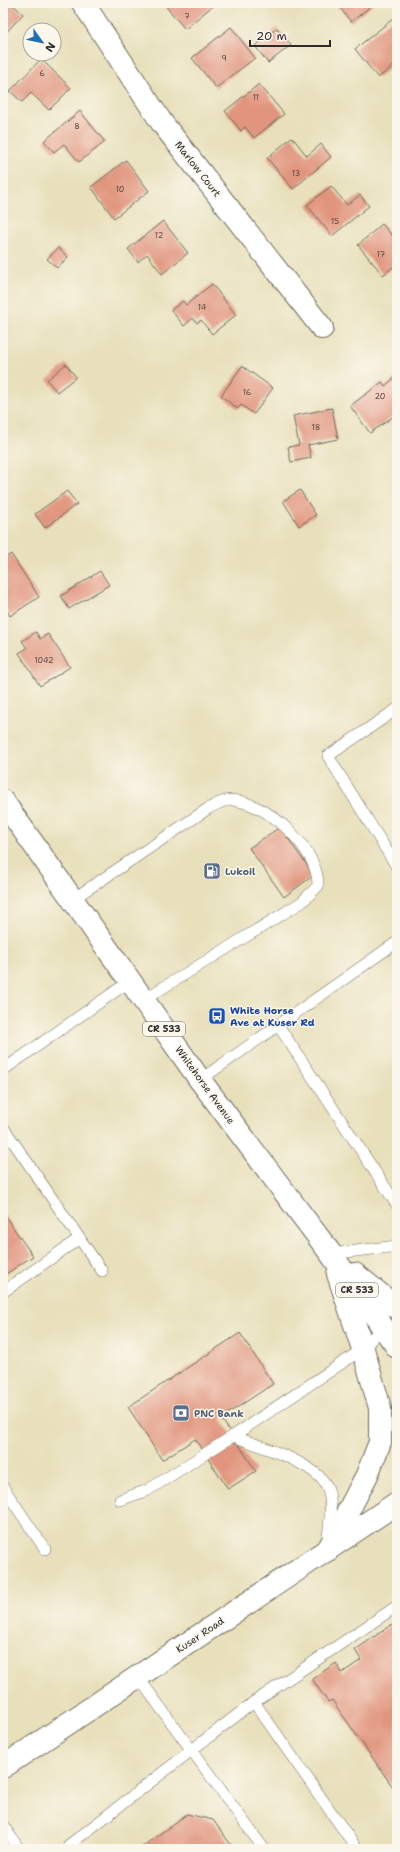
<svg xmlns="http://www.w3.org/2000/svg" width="400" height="1852" font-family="'Shantell Sans',sans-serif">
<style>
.building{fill:#e1957e}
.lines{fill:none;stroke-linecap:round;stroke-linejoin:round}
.service-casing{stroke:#6d6a5d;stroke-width:12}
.minor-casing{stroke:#6d6a5d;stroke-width:24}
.tertiary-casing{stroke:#6d6a5d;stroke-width:24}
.primary-casing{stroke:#6d6a5d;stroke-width:24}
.service{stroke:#fff;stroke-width:11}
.minor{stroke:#fff;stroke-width:22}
.tertiary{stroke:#fff;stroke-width:22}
.primary{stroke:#fff;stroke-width:22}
.labels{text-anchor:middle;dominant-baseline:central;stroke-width:3;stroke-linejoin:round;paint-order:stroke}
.number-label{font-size:8px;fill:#584640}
.shield{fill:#fbf7ec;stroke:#696865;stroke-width:1}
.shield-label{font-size:9px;font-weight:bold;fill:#2b2b2b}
.street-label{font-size:10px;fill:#2b2b2b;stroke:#fbf7ec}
.service-label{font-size:10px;font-weight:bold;fill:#4e5e75;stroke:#fbf7ec;text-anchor:start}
.transit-label{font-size:10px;font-weight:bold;fill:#164399;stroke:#fbf7ec;text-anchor:start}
</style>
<rect width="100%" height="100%" fill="#fbf7ec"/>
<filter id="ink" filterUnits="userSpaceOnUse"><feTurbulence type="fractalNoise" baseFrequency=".025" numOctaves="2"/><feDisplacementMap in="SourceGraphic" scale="8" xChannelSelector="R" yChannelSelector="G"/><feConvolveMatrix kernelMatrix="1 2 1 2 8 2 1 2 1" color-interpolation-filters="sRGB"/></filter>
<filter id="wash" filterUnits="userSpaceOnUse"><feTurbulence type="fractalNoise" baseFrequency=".012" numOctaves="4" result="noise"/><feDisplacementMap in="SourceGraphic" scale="16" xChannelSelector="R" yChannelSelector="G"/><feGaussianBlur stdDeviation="0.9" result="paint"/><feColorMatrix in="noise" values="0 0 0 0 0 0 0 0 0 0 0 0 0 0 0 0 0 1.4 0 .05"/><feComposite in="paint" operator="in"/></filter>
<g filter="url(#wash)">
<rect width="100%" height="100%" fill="#e8e0bb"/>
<g id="blocks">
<!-- building -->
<g class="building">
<polygon points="3,3 11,3 23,14 3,36"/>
<polygon points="163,3 216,3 185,29"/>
<polygon points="336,3 375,3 351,22"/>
<polygon points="394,18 397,22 397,63 378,78 355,49"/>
<polygon points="231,27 255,58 216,88 192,58"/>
<polygon points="277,28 291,45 268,63 255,46"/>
<polygon points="41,59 71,88 49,110 31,93 22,102 10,91"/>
<polygon points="259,84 284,114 254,138 245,127 241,131 225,111"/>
<polygon points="80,111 105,142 79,162 64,144 54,152 44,141"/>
<polygon points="292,137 307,156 321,144 331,157 293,189 267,158"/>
<polygon points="126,160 149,191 114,218 91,187"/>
<polygon points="331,186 347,205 360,195 369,206 332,236 307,205"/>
<polygon points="163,221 188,253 162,274 147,254 138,262 128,249"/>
<polygon points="382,224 397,241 397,264 383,275 358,245"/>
<polygon points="58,248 68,257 57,268 47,259"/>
<polygon points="212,284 236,315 212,334 201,320 197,323 193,318 184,326 171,310 183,301 186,305"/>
<polygon points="66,364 76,377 57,392 47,380"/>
<polygon points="242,366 273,388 254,414 241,405 238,409 221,396"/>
<polygon points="397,376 397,414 370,433 350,406 382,382 385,386"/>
<polygon points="332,408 338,439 308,445 311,458 291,462 288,447 299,445 293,416"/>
<polygon points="300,490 316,515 299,526 283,501"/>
<polygon points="67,491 77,504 45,528 35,514"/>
<polygon points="11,554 39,597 10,616 3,604 3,559"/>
<polygon points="100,571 109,585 69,609 61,596"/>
<polygon points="36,632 40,639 48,634 70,667 40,686 19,653 27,648 22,641"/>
<polygon points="280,827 314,875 284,897 249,848"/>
<polygon points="3,1213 33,1256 3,1276"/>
<polygon points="240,1333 273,1384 221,1418 256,1471 228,1489 195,1439 162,1460 128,1407"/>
<polygon points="397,1621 397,1793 332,1700 328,1702 312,1679 336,1663 342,1673 361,1660 355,1650"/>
<polygon points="187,1814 213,1820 234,1849 139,1849"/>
</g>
</g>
</g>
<g filter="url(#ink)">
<use href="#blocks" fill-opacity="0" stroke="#6d6a5d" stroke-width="1"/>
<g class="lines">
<defs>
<g id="service">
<polyline points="397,709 328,756 397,867"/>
<path d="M 73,899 L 209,808 C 215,805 225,799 232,800 C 268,803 319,849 318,886 L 302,902 L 143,1000"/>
<polyline points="278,1025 397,1205"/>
<polyline points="3,1070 130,981"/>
<polyline points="200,1080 397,942"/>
<polyline points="3,1127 102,1271"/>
<polyline points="331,1254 397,1246"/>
<polyline points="3,1292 80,1238"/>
<path d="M 233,1436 C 258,1446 319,1463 328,1489 C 333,1504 329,1524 328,1539"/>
<polyline points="3,1487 45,1549"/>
<polyline points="120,1500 148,1490 233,1436 363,1349 383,1326"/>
<polyline points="138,1677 264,1849"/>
<polyline points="254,1702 357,1849"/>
<polyline points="3,1825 19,1849"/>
<polyline points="72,1849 69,1845 254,1702 397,1606"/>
</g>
<polyline id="minor" points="83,3 162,123 322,328"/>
<polyline id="tertiary" points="3,1767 397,1503"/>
<g id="primary">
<polyline points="3,801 200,1080 331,1254 397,1347"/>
<polyline points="355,1274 397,1308"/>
<polyline points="328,1550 367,1475 380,1442 380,1408 363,1349 338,1274"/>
</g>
</defs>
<!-- service casing -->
<use href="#service" class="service-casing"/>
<!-- minor casing -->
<use href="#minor" class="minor-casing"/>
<!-- tertiary casing -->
<use href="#tertiary" class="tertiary-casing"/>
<!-- primary casing -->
<use href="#primary" class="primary-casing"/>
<!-- service -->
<use href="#service" class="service"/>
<!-- minor -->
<use href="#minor" class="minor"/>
<!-- tertiary -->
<use href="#tertiary" class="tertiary"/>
<!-- primary -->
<use href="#primary" class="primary"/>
</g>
</g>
<!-- icons -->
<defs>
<symbol id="fuel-square" viewBox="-11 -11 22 22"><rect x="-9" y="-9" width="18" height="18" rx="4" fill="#5c6f8a" stroke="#fbf7ec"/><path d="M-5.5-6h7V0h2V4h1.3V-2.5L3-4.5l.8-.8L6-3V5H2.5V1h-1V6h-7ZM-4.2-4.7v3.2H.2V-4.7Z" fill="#fff"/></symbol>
<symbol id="bus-square" viewBox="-11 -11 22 22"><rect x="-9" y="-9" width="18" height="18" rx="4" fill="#1a4fb4" stroke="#fbf7ec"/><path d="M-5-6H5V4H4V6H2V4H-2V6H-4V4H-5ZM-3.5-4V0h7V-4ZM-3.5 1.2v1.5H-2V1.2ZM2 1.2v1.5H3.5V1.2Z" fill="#fff"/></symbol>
<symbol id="bank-square" viewBox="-11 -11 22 22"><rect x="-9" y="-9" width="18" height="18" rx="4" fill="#5c6f8a" stroke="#fbf7ec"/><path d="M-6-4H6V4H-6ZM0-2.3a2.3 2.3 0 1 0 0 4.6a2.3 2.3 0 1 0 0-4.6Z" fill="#fff"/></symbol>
</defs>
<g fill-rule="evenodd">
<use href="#fuel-square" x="202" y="861" width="20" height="20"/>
<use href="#bus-square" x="207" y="1006" width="20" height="20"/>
<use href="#bank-square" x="171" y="1403" width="20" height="20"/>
</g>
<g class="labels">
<!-- number labels -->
<g class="number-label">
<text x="187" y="16">7</text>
<text x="224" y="58">9</text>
<text x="42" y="73">6</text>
<text x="256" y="97">11</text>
<text x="77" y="126">8</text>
<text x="296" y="173">13</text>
<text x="120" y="189">10</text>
<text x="335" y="221">15</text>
<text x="159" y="235">12</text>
<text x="381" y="254">17</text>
<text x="202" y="307">14</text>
<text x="247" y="392">16</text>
<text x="380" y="396">20</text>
<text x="316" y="427">18</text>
<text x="44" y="660">1042</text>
</g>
<!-- shield labels -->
<g class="shield">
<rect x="143" y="1022" width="42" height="14" rx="3"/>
<rect x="336" y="1283" width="42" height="14" rx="3"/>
</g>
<g class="shield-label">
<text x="164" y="1029">CR 533</text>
<text x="357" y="1290">CR 533</text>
</g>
<!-- street labels -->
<g class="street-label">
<text transform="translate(198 169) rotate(52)">Marlow Court</text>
<text transform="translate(205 1085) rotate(54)">Whitehorse Avenue</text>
<text transform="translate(200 1635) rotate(-34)">Kuser Road</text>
</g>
<!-- service labels -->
<g class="service-label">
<text x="225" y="871">Lukoil</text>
<text x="194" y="1413">PNC Bank</text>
</g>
<!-- transit labels -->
<g class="transit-label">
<text x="230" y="1010">White Horse<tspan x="230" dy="12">Ave at Kuser Rd</tspan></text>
</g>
</g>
<!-- margin -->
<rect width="400" height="1852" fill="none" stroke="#fbf7ec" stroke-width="16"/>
<!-- north arrow -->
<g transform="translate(42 42) rotate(123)"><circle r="19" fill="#fbf7ec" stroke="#a8a59f"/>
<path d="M0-3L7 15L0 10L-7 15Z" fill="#1f6fb2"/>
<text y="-6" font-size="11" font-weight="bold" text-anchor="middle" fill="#2b2b2b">N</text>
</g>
<!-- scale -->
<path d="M250 40v6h80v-6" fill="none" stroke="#2b2b2b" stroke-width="2"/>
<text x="256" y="40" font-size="12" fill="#2b2b2b" stroke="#fbf7ec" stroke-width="3" paint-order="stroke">20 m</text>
</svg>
